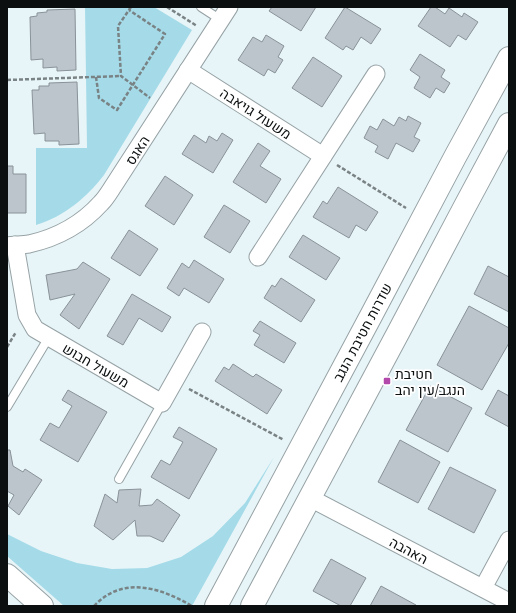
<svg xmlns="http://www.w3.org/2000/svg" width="516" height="613" font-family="'Noto Serif',Heebo,serif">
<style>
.green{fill:#a5dbe8}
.building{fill:#bcc5cc;stroke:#889298}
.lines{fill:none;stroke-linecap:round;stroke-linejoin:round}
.lane-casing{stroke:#96a2a5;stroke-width:10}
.street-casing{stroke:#96a2a5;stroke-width:19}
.secondary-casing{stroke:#96a2a5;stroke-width:24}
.path{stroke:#798284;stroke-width:2.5;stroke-dasharray:4 2;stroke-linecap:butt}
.lane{stroke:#fff;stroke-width:8}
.street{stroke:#fff;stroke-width:17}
.secondary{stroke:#fff;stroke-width:22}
.poi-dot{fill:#b249ab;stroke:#fff;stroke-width:1.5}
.labels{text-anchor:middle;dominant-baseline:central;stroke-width:3.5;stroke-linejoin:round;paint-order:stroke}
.street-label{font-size:14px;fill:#0b0f10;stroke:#fff}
.poi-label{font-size:14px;fill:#0b0f10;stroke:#fff;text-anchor:start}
</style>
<rect width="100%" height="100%" fill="#e8f5f8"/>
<!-- green -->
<g class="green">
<path d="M 85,7 L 154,7 L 192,30 L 104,175 C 86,198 65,216 36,225 L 36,148 L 87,148 Z"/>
<polygon points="274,457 192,606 64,606 7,556 7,534 41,551 77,563 112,569 147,568 181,557 213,536 245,503"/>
</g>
<!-- building -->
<g class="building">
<polygon points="272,7 316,7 301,31 269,11"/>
<polygon points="345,7 381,29 371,44 361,37 353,50 346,46 343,50 325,38"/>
<polygon points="431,7 435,7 445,14 449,8 462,17 464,13 478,22 466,40 458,35 450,47 418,26"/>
<polygon points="75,9 76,70 57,71 57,67 43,68 43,59 31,60 30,17 37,16 37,13 47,12 47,10"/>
<polygon points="266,35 284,46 278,57 283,60 275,73 268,69 264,76 238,60 253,37 262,42"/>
<polygon points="420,54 445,70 441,77 450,83 444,93 436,88 430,98 414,88 420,77 410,70"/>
<polygon points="313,57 342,76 322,107 292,88"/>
<polygon points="77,82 79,144 59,145 59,141 45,141 45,133 34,134 32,90 39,90 39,86 49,86 49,83"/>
<polygon points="408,116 421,123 414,137 420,140 413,152 396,143 388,159 375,152 378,146 364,138 370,126 377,130 383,119 394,126 399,117 406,121"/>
<polygon points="222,133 233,140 213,173 182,154 194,135 206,143 209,136 217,141"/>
<polygon points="258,143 270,151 260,166 281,179 266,203 233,182"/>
<polygon points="7,166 13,166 13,174 26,174 26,213 7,213"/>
<polygon points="165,176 193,195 174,225 145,206"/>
<polygon points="338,187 378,212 366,231 356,225 349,238 313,217 323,201 327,204"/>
<polygon points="224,205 250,221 230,253 204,237"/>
<polygon points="129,230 158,249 140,276 111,258"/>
<polygon points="303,235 340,258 326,280 289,257"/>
<polygon points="194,260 224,279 209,303 184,288 179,296 167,288 182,263 189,268"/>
<polygon points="83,262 110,279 79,329 60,315 75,294 50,300 46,275 77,269"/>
<polygon points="488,266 509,277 509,312 474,294"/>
<polygon points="281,278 315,300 301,322 264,298 272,285 275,287"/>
<polygon points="132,294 171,317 162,332 139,318 123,345 107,336"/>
<polygon points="469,306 509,328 509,343 482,390 437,365"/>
<polygon points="260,321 296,343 284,363 254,345 260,335 253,331"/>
<polygon points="233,364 253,377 256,374 282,390 267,414 215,381 224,367 229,370"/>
<polygon points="430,386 472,408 448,452 406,430"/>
<polygon points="68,390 107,412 78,462 40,440 50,423 59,428 72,406 62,400"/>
<polygon points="498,390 509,396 509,427 485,414"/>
<polygon points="179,427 217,449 189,499 151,477 161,460 170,465 183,442 173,437"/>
<polygon points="400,440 440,462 418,503 378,482"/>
<polygon points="7,450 10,450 13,466 23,472 25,469 42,480 19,515 8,506 14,495 7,491"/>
<polygon points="450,467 496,490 474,533 428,509"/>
<polygon points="141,489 139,506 152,505 157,499 180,515 163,542 150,536 137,536 135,520 113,540 94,526 105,494 117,503 119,490"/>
<polygon points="331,559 366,578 350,606 341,606 313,591"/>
<polygon points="381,586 416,605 415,606 370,606"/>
</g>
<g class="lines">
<defs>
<g id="lane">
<polyline points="201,7 221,20"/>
<polyline points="7,407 49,337"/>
<polyline points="119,479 162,403"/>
</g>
<g id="street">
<polyline points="188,70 323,156"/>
<polyline points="15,245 27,315 35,329 162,403 202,332"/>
<path d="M 7,246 C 14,245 22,245 29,244 C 56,238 82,224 101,203 C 106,198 110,191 114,185 L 229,7"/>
<polyline points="258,257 376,74"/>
<polyline points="310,498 509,602"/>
<polyline points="483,588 509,540"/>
</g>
<g id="secondary">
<polyline points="7,575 42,606"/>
<polyline points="216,606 372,314 455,157 509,58"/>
<polyline points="252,606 398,333 464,208 509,124"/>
</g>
</defs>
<!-- lane casing -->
<use href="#lane" class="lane-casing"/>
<!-- street casing -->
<use href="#street" class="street-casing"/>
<!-- secondary casing -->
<use href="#secondary" class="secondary-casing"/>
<!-- path -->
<g class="path">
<polyline points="131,7 118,26 121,76 150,98"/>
<polyline points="167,7 197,26"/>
<polyline points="96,77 99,98 117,110 165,34 129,10"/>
<polyline points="7,80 121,76"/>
<polyline points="337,165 406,208"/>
<polyline points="7,347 16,332"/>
<polyline points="189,389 284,440"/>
<path d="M 94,606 C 123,575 161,588 192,606"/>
</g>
<!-- lane -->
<use href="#lane" class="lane"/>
<!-- street -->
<use href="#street" class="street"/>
<!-- secondary -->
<use href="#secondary" class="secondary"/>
</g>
<!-- markers -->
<rect class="poi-dot" x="383" y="377" width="8" height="8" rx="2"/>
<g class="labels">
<!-- street labels -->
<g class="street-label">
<text transform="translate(256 113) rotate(33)">משעול גויאבה</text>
<text transform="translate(137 150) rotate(-57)">האגס</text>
<text transform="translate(362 332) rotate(-62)">שדרות חטיבת הנגב</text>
<text transform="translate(96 365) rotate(30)">משעול חבוש</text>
<text transform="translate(409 550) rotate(28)">האהבה</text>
</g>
<!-- poi labels -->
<g class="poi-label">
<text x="395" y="373">חטיבת<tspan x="395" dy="16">הנגב/עין יהב</tspan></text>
</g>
</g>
<!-- border -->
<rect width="516" height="613" fill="none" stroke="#0b0f10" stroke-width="16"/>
</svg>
